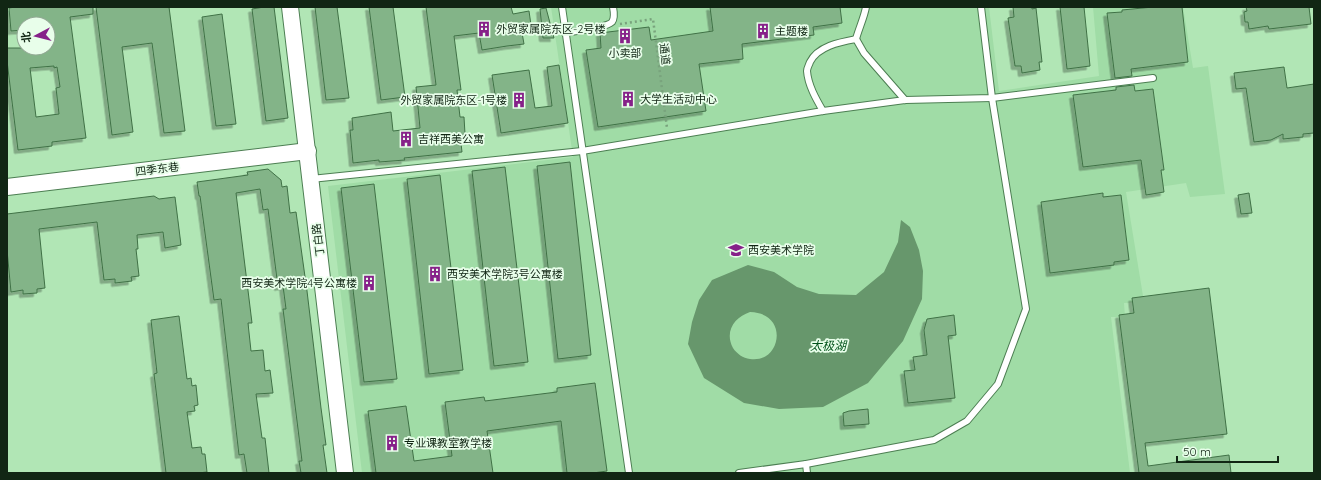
<svg xmlns="http://www.w3.org/2000/svg" width="1321" height="480" font-family="Quicksand,'Noto Sans SC',sans-serif">
<style>
.built{fill:#a0dca6}
.water{fill:#67976c;fill-rule:evenodd}
.building{fill:#83b488;stroke:#407146;fill-rule:evenodd;filter:url(#shadow)}
.lines{fill:none;stroke-linecap:round;stroke-linejoin:round}
.service-casing{stroke:#4c7e52;stroke-width:8}
.tertiary-casing{stroke:#4c7e52;stroke-width:18}
.path{stroke:#79a37d;stroke-width:2.5;stroke-dasharray:2 3;stroke-linecap:butt}
.service{stroke:#fff;stroke-width:6}
.tertiary{stroke:#fff;stroke-width:16}
.labels{text-anchor:middle;dominant-baseline:central;stroke-width:3.5;stroke-linejoin:round;paint-order:stroke}
.poi-label{font-size:11px;fill:#112614;stroke:#e8feea;text-anchor:start}
.street-label{font-size:11px;fill:#112614;stroke:#e8feea}
.water-label{font-size:12px;font-style:italic;fill:#02521a;stroke:#e8feea}
</style>
<defs>
<filter id="shadow"><feDropShadow dx="-3.5" dy="3.5" stdDeviation="0" flood-color="#0004"/></filter>
</defs>
<rect width="100%" height="100%" fill="#b1e6b5"/>
<!-- built -->
<polygon class="built" points="551,7 989,7 999,91 1099,76 1093,7 1183,7 1193,68 1208,66 1225,194 1190,197 1186,183 1126,192 1144,302 1124,303 1125,317 1111,317 1130,473 362,473 328,186 573,157"/>
<!-- water -->
<path class="water" d="M 901,220 L 910,227 L 919,250 L 923,271 L 922,299 L 903,341 L 868,383 L 823,407 L 779,409 L 744,403 L 704,378 L 688,344 L 692,322 L 699,300 L 712,280 L 748,265 L 774,272 L 797,287 L 819,294 L 856,295 L 884,272 L 898,242 ZM 750,312 C 790,313 781,364 750,359 C 743,358 737,354 733,348 C 724,331 735,317 750,312 Z"/>
<!-- building -->
<g class="building">
<path d="M 15,7 L 93,7 L 93,14 L 70,17 L 86,138 L 52,142 L 52,146 L 18,150 L 7,61 L 7,48 L 51,48 L 48,24 L 24,24 L 24,30 L 11,31 L 9,8 ZM 54,66 L 54,68 L 57,67 L 60,87 L 56,88 L 59,114 L 36,117 L 30,68 Z"/>
<polygon points="96,7 169,7 185,131 164,133 152,43 122,47 133,132 112,135"/>
<polygon points="264,7 274,7 288,118 266,121 252,9"/>
<polygon points="315,7 337,7 349,98 326,100"/>
<polygon points="369,7 393,7 405,97 381,100"/>
<polygon points="426,7 511,7 513,14 529,11 531,25 521,27 524,44 507,46 482,50 479,33 454,36 461,90 457,90 460,117 464,117 465,134 460,135 462,152 404,158 405,160 379,162 379,160 353,163 350,130 353,130 352,118 391,112 393,131 420,128 416,87 436,85"/>
<polygon points="710,7 840,7 842,23 813,27 814,35 742,44 743,59 699,64 706,111 598,127 586,50 601,48 600,33 649,27 651,40 713,31"/>
<polygon points="1013,7 1032,7 1032,9 1036,8 1042,62 1039,62 1040,70 1022,73 1021,66 1015,66 1008,18 1014,17"/>
<polygon points="1060,7 1084,7 1090,66 1067,69"/>
<polygon points="1153,7 1182,7 1188,62 1131,69 1132,76 1115,78 1107,13 1122,12 1122,10"/>
<polygon points="1246,7 1309,7 1311,24 1269,29 1268,26 1249,29 1248,22 1245,22 1244,12 1247,11"/>
<polygon points="546,8 554,38 543,38 540,9"/>
<polygon points="222,14 236,124 216,126 202,17"/>
<polygon points="559,65 568,123 501,133 492,75 529,70 535,108 552,106 547,67"/>
<polygon points="1284,67 1287,88 1314,84 1314,133 1303,134 1303,137 1283,139 1283,134 1271,140 1254,142 1246,88 1236,89 1234,73"/>
<polygon points="1134,85 1135,91 1153,89 1164,170 1161,170 1164,192 1146,195 1141,160 1083,167 1073,95 1116,90 1116,87"/>
<polygon points="570,162 591,355 558,359 537,166"/>
<polygon points="505,167 528,362 494,366 472,171"/>
<polygon points="268,169 281,180 282,187 287,186 290,213 296,212 307,291 321,408 326,445 323,445 327,473 301,473 299,461 302,461 283,309 286,309 283,286 278,287 268,209 263,210 260,189 236,193 252,323 248,323 251,351 263,350 265,371 270,370 273,393 256,394 262,438 265,438 269,473 247,473 244,454 239,455 221,299 214,300 200,196 199,196 197,182 248,175 247,172"/>
<polygon points="440,175 463,370 429,374 407,179"/>
<polygon points="374,184 397,379 364,382 341,188"/>
<polygon points="1103,193 1103,197 1121,195 1129,260 1114,262 1114,265 1050,273 1041,202"/>
<polygon points="1249,193 1252,213 1241,214 1238,195"/>
<polygon points="154,196 159,199 175,197 181,245 165,248 163,232 137,235 138,249 136,249 139,276 131,277 132,281 115,283 115,279 104,280 97,222 39,229 45,288 37,289 37,293 23,294 23,290 11,292 7,250 7,214"/>
<polygon points="1209,288 1227,434 1145,443 1148,466 1229,455 1231,473 1139,473 1119,315 1134,313 1132,298"/>
<polygon points="954,315 956,335 948,336 955,398 908,403 904,371 915,370 913,357 927,355 924,330 927,319"/>
<polygon points="179,316 187,379 191,378 192,386 196,385 198,405 194,406 195,411 187,412 192,448 201,447 202,454 205,454 207,472 198,473 166,473 154,374 157,373 151,320"/>
<polygon points="595,383 607,471 593,473 567,473 561,421 487,431 493,473 376,473 368,411 406,406 414,461 452,456 445,402 484,397 485,401 557,392 557,388"/>
<polygon points="868,409 869,424 844,426 843,413 849,411"/>
</g>
<g class="lines">
<defs>
<g id="service">
<polyline points="562,7 629,473"/>
<path d="M 565,33 C 575,31 606,28 612,22 C 615,18 614,12 613,7"/>
<path d="M 856,39 C 859,28 864,18 866,7"/>
<path d="M 823,111 C 816,99 808,85 807,71 C 807,68 809,65 810,62 C 818,46 840,42 856,39 L 864,53 L 905,100"/>
<polyline points="311,179 582,151 823,111 905,100 992,98 1153,78"/>
<polyline points="806,464 807,473"/>
<polyline points="739,473 806,464 934,440 967,421 998,384 1026,309 992,98 981,7"/>
</g>
<g id="tertiary">
<polyline points="290,7 345,473"/>
<polyline points="7,187 308,151"/>
</g>
</defs>
<!-- service casing -->
<use href="#service" class="service-casing"/>
<!-- tertiary casing -->
<use href="#tertiary" class="tertiary-casing"/>
<!-- path -->
<polyline class="path" points="620,24 653,19 667,128"/>
<!-- service -->
<use href="#service" class="service"/>
<!-- tertiary -->
<use href="#tertiary" class="tertiary"/>
</g>
<!-- icons -->
<defs>
<symbol id="building-bare" viewBox="-9 -9 18 18"><path d="M-4-6H4V6H1V3H-1V6H-4ZM-2.5-4.3h1.7v1.8h-1.7ZM.8-4.3h1.7v1.8H.8ZM-2.5-1h1.7V.8h-1.7ZM.8-1h1.7V.8H.8Z" fill="#862189" stroke="#e8feea" stroke-width="2.5" paint-order="stroke"/></symbol>
<symbol id="university-bare" viewBox="-9 -9 18 18"><path d="M0-5L7-2L0 1L-7-2ZM-4 1L0 2.5L4 1V4Q0 6-4 4Z" fill="#862189" stroke="#e8feea" stroke-width="2.5" paint-order="stroke"/></symbol>
</defs>
<g fill-rule="evenodd">
<use href="#building-bare" x="473" y="18" width="22" height="22"/>
<use href="#building-bare" x="752" y="20" width="22" height="22"/>
<use href="#building-bare" x="614" y="25" width="22" height="22"/>
<use href="#building-bare" x="617" y="88" width="22" height="22"/>
<use href="#building-bare" x="508" y="89" width="22" height="22"/>
<use href="#building-bare" x="395" y="128" width="22" height="22"/>
<use href="#university-bare" x="725" y="239" width="22" height="22"/>
<use href="#building-bare" x="424" y="263" width="22" height="22"/>
<use href="#building-bare" x="358" y="272" width="22" height="22"/>
<use href="#building-bare" x="381" y="432" width="22" height="22"/>
</g>
<g class="labels">
<!-- poi labels -->
<g class="poi-label">
<text x="496" y="29">外贸家属院东区-2号楼</text>
<text x="775" y="31">主题楼</text>
<text x="625" y="53" text-anchor="middle">小卖部</text>
<text x="640" y="99">大学生活动中心</text>
<text x="507" y="100" text-anchor="end">外贸家属院东区-1号楼</text>
<text x="418" y="139">吉祥西美公寓</text>
<text x="748" y="250">西安美术学院</text>
<text x="447" y="274">西安美术学院3号公寓楼</text>
<text x="357" y="283" text-anchor="end">西安美术学院4号公寓楼</text>
<text x="404" y="443">专业课教室教学楼</text>
</g>
<!-- street labels -->
<g class="street-label">
<text transform="translate(665 54) rotate(83)">通道</text>
<text transform="translate(157 169) rotate(-7)">四季东巷</text>
<text transform="translate(318 240) rotate(-97)">丁白路</text>
</g>
<!-- water labels -->
<g class="water-label">
<text x="828" y="345">太极湖</text>
</g>
</g>
<!-- border -->
<rect width="1321" height="480" fill="none" stroke="#112614" stroke-width="16"/>
<!-- north arrow -->
<g transform="translate(36 36) rotate(263)"><circle r="19" fill="#e8feea" stroke="#92a894"/>
<path d="M0-3L7 15L0 10L-7 15Z" fill="#862189"/>
<text y="-6" font-size="11" font-weight="bold" text-anchor="middle" fill="#112614">北</text>
</g>
<!-- scale -->
<path d="M1177 456v6h101v-6" fill="none" stroke="#112614" stroke-width="2"/>
<text x="1183" y="456" font-size="12" fill="#112614" stroke="#e8feea" stroke-width="3" paint-order="stroke">50 m</text>
</svg>
